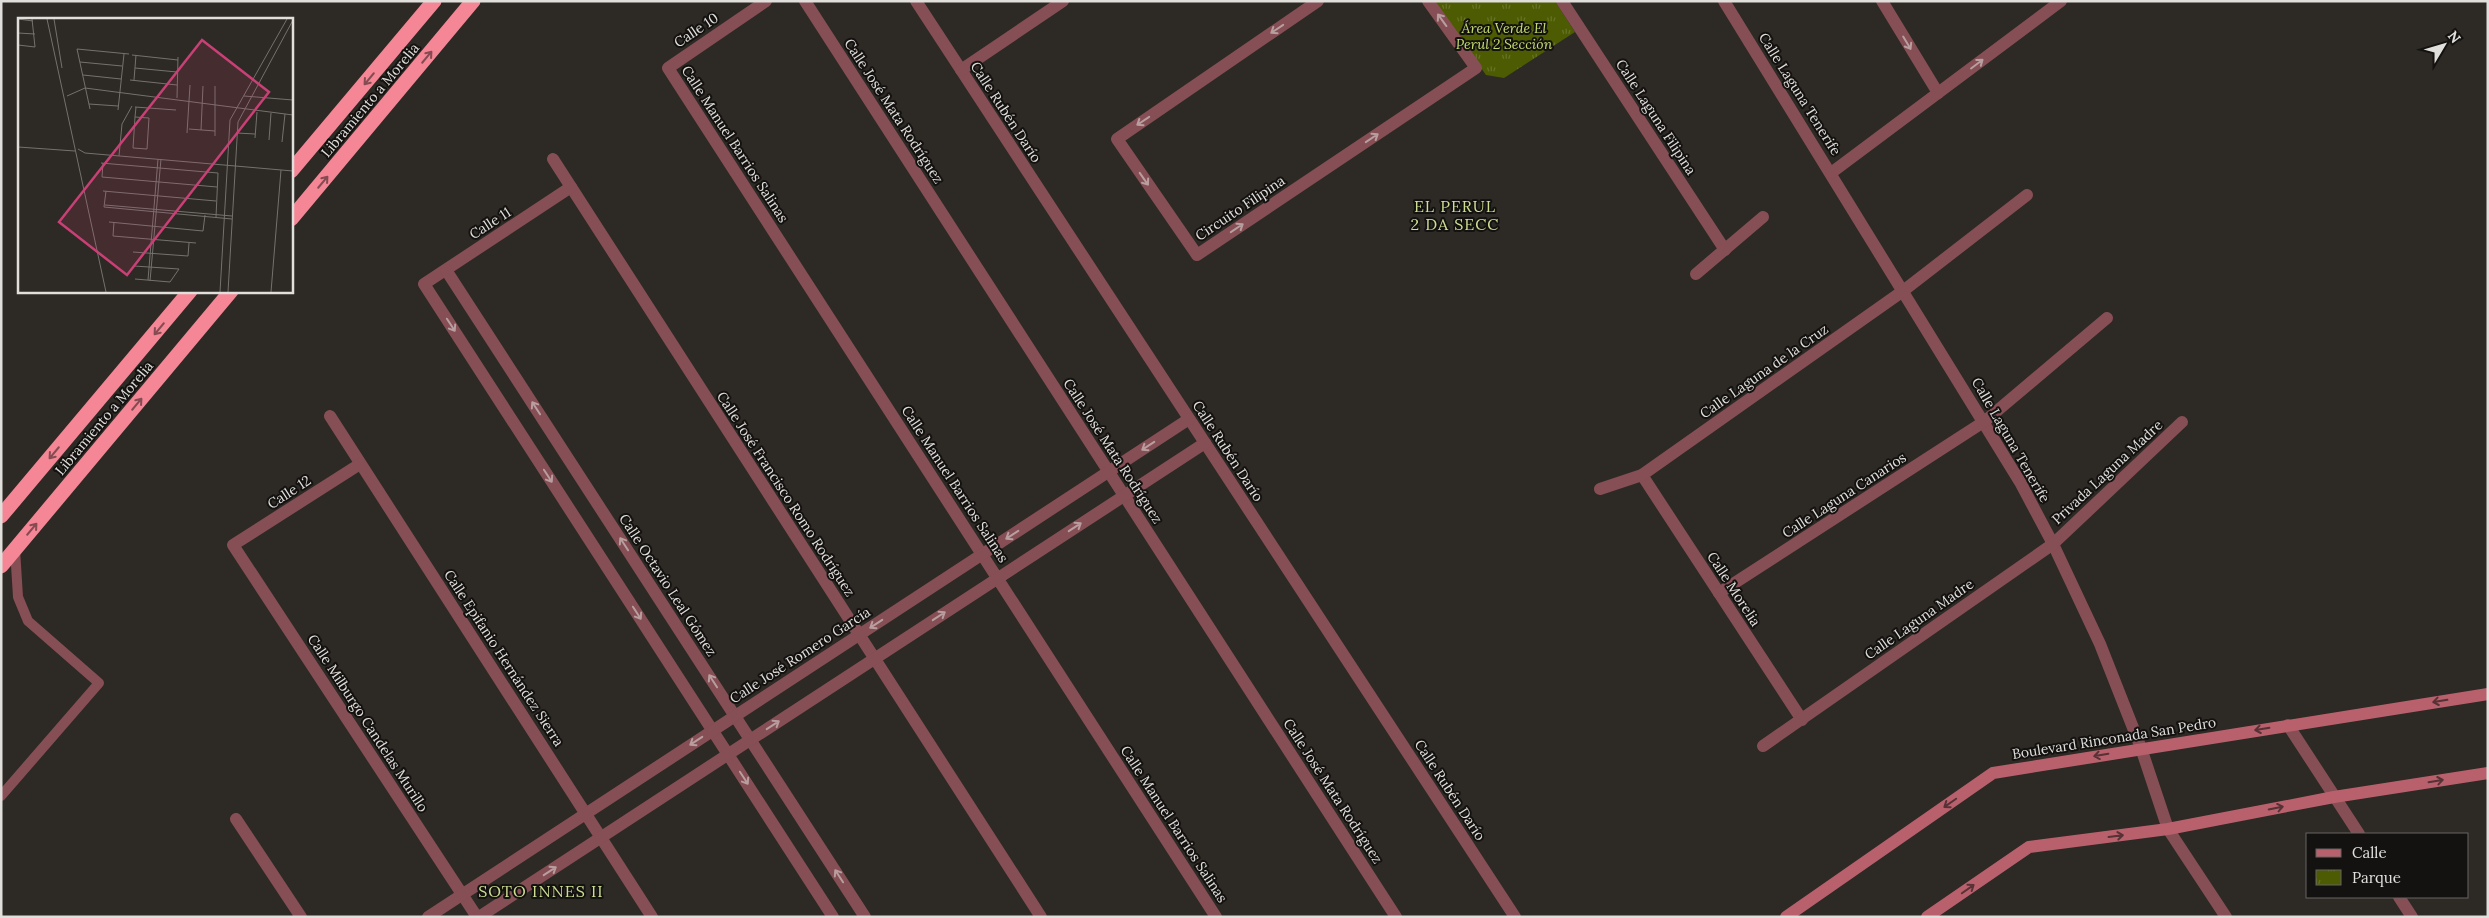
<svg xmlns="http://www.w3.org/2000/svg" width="2489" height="918" font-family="Lora,serif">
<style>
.park{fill:url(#park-tufts)}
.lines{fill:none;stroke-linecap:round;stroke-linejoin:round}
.lane{stroke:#864e55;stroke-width:10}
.street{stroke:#864e55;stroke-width:12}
.secondary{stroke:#b9606d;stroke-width:12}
.highway{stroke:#f48695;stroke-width:15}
.oneway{stroke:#b89e9f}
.oneway2{stroke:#844c52}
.oneway3{stroke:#563135}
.labels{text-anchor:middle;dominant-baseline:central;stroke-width:4;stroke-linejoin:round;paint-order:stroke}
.park-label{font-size:14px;font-style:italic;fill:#c5dd6f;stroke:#141210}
.street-label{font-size:14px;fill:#e1dfdc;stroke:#141210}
.quarter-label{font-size:16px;letter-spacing:1px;fill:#cede92;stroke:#141210}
.inset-road{fill:none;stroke:#75726e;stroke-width:1}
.view{fill:#c84075;fill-opacity:0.15;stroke:#c84075;stroke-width:2.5}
.inset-edge{fill:none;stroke:#e1dfdc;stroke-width:2.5}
</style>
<defs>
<pattern id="park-tufts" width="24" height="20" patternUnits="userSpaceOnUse" patternTransform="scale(1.25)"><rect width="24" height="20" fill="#4d5b02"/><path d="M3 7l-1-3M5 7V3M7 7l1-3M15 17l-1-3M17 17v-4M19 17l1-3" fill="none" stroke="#667226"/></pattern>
</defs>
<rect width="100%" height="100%" fill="#2d2924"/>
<!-- park -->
<polygon class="park" points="1434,1 1555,1 1575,32 1504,78 1486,75"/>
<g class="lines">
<!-- lane -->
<polyline class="lane" points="1,796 99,683 28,621 18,597 15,549"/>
<!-- street -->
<g class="street">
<polyline points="766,1 668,68 1216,917"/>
<polyline points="805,1 1396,917"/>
<polyline points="916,1 1515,917"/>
<polyline points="1318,1 1117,139 1197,255 1476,68 1428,1"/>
<polyline points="1562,1 1725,250"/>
<polyline points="1724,1 2020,482 2053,544 2100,644 2141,748 2168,829 2226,917"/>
<polyline points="1882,1 1938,93"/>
<polyline points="961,70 1063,1"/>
<polyline points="553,159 1041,917"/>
<polyline points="1831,173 2061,1"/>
<polyline points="571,187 424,284 833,917"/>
<polyline points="446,270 865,917"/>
<polyline points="1696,274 1763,217"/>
<polyline points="330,416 652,917"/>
<polyline points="360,464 233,545 477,917"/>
<polyline points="1642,475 1802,720"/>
<polyline points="1600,489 1642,475 1903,291 2027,195"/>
<polyline points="1719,593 1985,421 2107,318"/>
<polyline points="2288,725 2359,834"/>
<polyline points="1763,746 2053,544 2182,422"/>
<polyline points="236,819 301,917"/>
<polyline points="2399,897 2412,917"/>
<polyline points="428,917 1189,419"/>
<polyline points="479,917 1205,443"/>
</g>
<!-- secondary -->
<g class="secondary">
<polyline points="1786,917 1993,773 2488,694"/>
<polyline points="1927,917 2029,847 2168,829 2334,797 2488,773"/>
</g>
<!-- highway -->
<g class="highway">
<polyline points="291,171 434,1"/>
<polyline points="291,219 473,1"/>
<polyline points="1,516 190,291"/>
<polyline points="1,566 231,291"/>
</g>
</g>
<!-- one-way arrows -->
<defs><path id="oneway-shaft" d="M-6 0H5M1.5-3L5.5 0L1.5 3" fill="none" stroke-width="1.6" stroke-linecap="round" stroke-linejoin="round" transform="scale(1.25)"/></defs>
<g class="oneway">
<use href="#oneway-shaft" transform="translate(1442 20) rotate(-126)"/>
<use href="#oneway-shaft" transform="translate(1277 29) rotate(146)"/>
<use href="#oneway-shaft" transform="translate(1907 43) rotate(59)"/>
<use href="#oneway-shaft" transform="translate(1977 64) rotate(-37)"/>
<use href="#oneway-shaft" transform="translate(1143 121) rotate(146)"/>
<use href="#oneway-shaft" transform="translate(1372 138) rotate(-34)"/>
<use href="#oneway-shaft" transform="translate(1144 179) rotate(55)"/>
<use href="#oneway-shaft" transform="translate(1237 228) rotate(-34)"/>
<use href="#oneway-shaft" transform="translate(451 325) rotate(57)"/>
<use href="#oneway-shaft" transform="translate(536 408) rotate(-123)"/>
<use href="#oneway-shaft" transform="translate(1148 446) rotate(147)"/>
<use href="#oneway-shaft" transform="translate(548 476) rotate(57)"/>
<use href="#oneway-shaft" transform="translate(1075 527) rotate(-33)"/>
<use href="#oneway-shaft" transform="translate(1012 535) rotate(147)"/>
<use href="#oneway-shaft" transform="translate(624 544) rotate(-123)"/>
<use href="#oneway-shaft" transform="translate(637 613) rotate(57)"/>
<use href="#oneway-shaft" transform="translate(939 616) rotate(-33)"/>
<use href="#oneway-shaft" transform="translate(876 624) rotate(147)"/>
<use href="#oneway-shaft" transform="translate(713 681) rotate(-123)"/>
<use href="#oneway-shaft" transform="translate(773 725) rotate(-33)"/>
<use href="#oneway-shaft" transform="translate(696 741) rotate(147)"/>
<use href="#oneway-shaft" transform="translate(744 778) rotate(57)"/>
<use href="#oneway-shaft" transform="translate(550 871) rotate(-33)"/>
<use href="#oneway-shaft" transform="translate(839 876) rotate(-123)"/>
</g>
<g class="oneway2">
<use href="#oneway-shaft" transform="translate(427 57) rotate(-50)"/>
<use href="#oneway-shaft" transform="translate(369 79) rotate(130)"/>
<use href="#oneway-shaft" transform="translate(323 182) rotate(-50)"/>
<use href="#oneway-shaft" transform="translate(159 329) rotate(130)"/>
<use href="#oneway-shaft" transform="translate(137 404) rotate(-50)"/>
<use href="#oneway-shaft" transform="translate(54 453) rotate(130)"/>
<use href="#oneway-shaft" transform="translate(32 529) rotate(-50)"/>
</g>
<g class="oneway3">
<use href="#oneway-shaft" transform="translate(2440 701) rotate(171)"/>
<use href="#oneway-shaft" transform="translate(2262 729) rotate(171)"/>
<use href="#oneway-shaft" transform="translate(2101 755) rotate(170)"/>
<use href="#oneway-shaft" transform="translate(2436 781) rotate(-9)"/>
<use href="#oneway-shaft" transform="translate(1950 803) rotate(145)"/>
<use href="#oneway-shaft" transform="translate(2276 808) rotate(-11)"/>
<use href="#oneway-shaft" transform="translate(2116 836) rotate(-7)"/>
<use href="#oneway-shaft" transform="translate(1968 889) rotate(-35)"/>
</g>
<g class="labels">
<!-- park labels -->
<g class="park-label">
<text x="1504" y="28">Área Verde El<tspan x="1504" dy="16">Perul 2 Sección</tspan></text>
</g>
<!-- street labels -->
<g class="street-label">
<text transform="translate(696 30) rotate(-34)">Calle 10</text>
<text transform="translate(1800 94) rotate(58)">Calle Laguna Tenerife</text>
<text transform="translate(370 100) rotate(-50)">Libramiento a Morelia</text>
<text transform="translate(894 111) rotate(57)">Calle José Mata Rodríguez</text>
<text transform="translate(1006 112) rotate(57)">Calle Rubén Darío</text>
<text transform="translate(1656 117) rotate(57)">Calle Laguna Filipina</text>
<text transform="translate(735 144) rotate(57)">Calle Manuel Barrios Salinas</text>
<text transform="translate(1240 208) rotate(-34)">Circuito Filipina</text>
<text transform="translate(490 223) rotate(-33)">Calle 11</text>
<text transform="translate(1764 371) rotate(-35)">Calle Laguna de la Cruz</text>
<text transform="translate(104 418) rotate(-50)">Libramiento a Morelia</text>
<text transform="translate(2011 440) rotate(60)">Calle Laguna Tenerife</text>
<text transform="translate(1113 451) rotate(57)">Calle José Mata Rodríguez</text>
<text transform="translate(1228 451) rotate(57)">Calle Rubén Darío</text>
<text transform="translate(2107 472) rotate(-43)">Privada Laguna Madre</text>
<text transform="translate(955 484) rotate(57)">Calle Manuel Barrios Salinas</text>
<text transform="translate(289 492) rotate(-33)">Calle 12</text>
<text transform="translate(786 494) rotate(57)">Calle José Francisco Romo Rodríguez</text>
<text transform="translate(1844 495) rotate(-33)">Calle Laguna Canarios</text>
<text transform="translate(668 585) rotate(57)">Calle Octavio Leal Gómez</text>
<text transform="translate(1734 589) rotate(57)">Calle Morelia</text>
<text transform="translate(1919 619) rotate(-35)">Calle Laguna Madre</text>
<text transform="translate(800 655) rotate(-33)">Calle José Romero García</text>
<text transform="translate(504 658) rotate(57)">Calle Epifanio Hernández Sierra</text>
<text transform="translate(368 723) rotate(57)">Calle Milburgo Candelas Murillo</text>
<text transform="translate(2114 738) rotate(-9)">Boulevard Rinconada San Pedro</text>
<text transform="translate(1450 790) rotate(57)">Calle Rubén Darío</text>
<text transform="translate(1333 791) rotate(57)">Calle José Mata Rodríguez</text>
<text transform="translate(1174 824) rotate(57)">Calle Manuel Barrios Salinas</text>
</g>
<!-- quarter labels -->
<g class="quarter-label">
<text x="1455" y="206">EL PERUL<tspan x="1455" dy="18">2 DA SECC</tspan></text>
<text x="541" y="891">SOTO INNES II</text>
</g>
</g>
<!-- overview -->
<g transform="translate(18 18)">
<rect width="275" height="275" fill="#2d2924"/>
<path class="inset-road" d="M 0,1 L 15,3M 29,1 L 88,274M 36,1 L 44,50M 0,15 L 17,16M 0,27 L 17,29 L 14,1M 114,37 L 160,42M 62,44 L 104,48M 117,50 L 159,54M 65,57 L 103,61M 112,62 L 159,67M 116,62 L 118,37M 49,78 L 67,70 L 275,97M 226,78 L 275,82M 159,80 L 160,39M 71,86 L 100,88M 117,89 L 158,92M 72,91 L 59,31 L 111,36M 100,92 L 106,36M 117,99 L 131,100 L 129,131 L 115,130 L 117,99 L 118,89M 171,111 L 197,113M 183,112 L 185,68M 169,115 L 172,67M 219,115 L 237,116M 197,118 L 197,68M 237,120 L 239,94M 251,122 L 253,95M 264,124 L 267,96M 0,129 L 57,133M 60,131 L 67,135 L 275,153M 101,138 L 104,106 L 114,88M 83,145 L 200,155 L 198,199M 85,145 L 84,159 L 199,169M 85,173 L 198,183M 88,173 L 86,189 L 214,201M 87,187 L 214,198M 91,204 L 185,213 L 187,197M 96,204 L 95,218 L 178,225M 115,234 L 170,238 L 171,225M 116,248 L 161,251 L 152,264 L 117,261M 130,262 L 140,141M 132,263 L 143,141M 202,274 L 212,102 L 269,1M 210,274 L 220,104 L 275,2M 253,274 L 263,152"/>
<path class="view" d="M 184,22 L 251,74 L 109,257 L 41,204 Z"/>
<rect width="275" height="275" class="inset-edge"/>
</g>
<!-- border -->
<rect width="2489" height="918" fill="none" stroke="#e1dfdc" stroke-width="5"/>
<!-- legend -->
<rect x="2306" y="833" width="162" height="65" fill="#141210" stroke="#666462"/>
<rect x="2316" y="849" width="25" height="8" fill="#b9606d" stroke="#666462"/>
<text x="2352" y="858" font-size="15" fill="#e1dfdc">Calle</text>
<rect x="2316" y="870" width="25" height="15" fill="url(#park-tufts)" stroke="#666462"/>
<text x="2352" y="883" font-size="15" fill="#e1dfdc">Parque</text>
<!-- north arrow -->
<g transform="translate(2444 45) rotate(52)" stroke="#141210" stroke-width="4" paint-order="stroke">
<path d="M0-4L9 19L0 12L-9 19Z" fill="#e1dfdc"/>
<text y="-8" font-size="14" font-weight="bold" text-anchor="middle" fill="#e1dfdc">N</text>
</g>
</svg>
